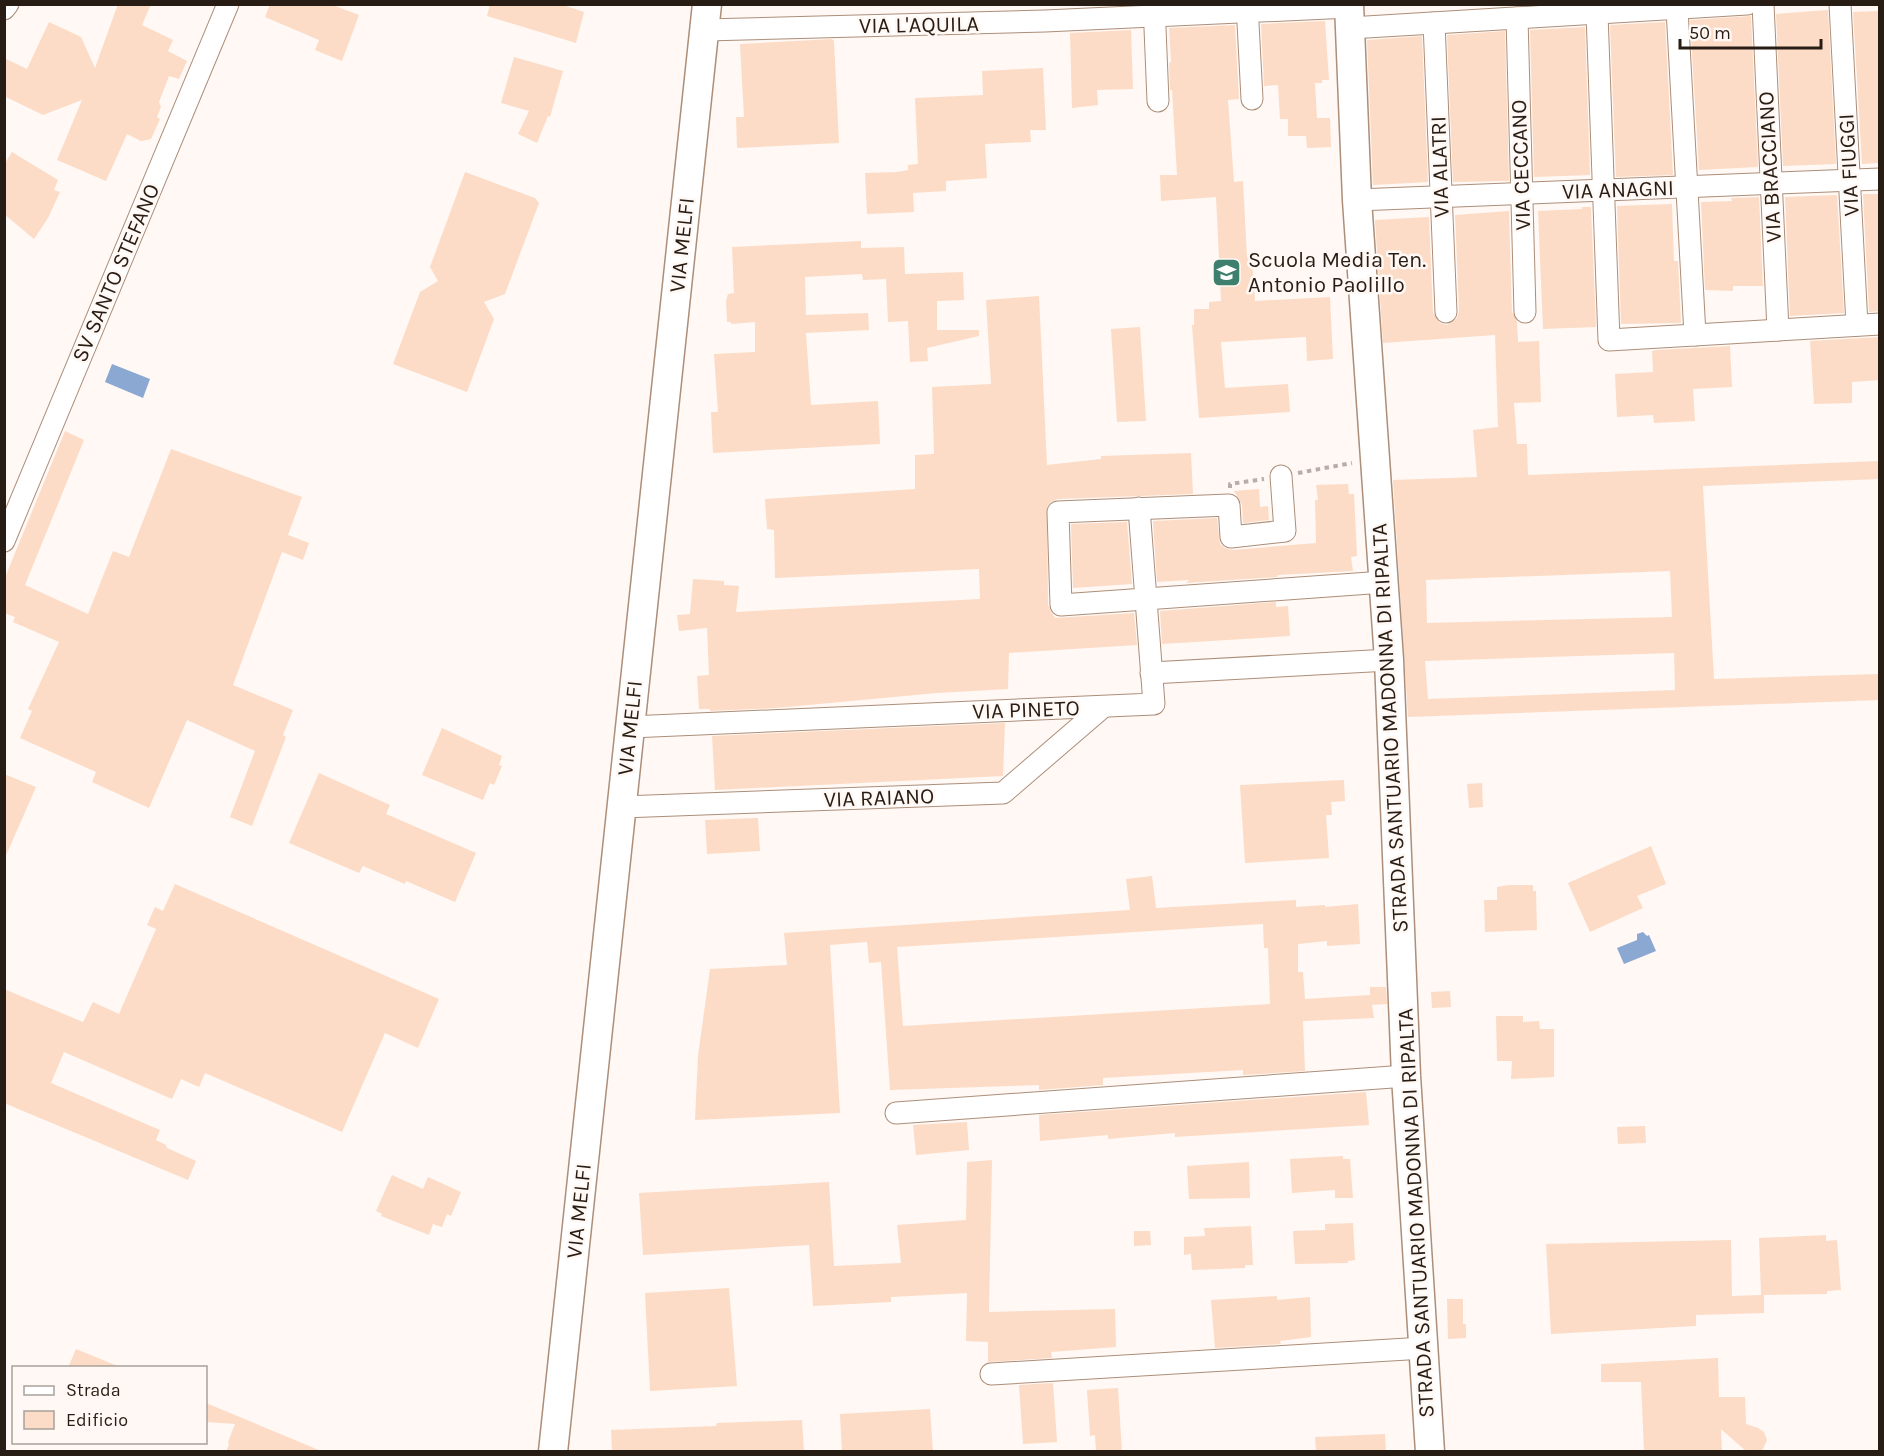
<svg xmlns="http://www.w3.org/2000/svg" width="1884" height="1456" font-family="Karla,sans-serif">
<style>
.water{fill:#8ba8d3}
.building{fill:#fcdcc6;fill-rule:evenodd}
.lines{fill:none;stroke-linecap:round;stroke-linejoin:round}
.street-casing{stroke:#ac8e79;stroke-width:23}
.secondary-casing{stroke:#ac8e79;stroke-width:31}
.path{stroke:#b7aea9;stroke-width:4;stroke-dasharray:4.5 4.5;stroke-linecap:butt}
.street{stroke:#fff;stroke-width:21}
.secondary{stroke:#fff;stroke-width:28}
.labels{text-anchor:middle;dominant-baseline:central;stroke-width:5;stroke-linejoin:round;paint-order:stroke}
.street-label{font-size:22px;fill:#281d14;stroke:#fff8f4}
.poi-label{font-size:22px;fill:#281d14;stroke:#fff8f4;text-anchor:start}
</style>
<rect width="100%" height="100%" fill="#fff8f4"/>
<!-- water -->
<g class="water">
<polygon points="112,364 150,379 143,398 105,382"/>
<polygon points="1643,932 1647,936 1649,935 1656,951 1624,964 1617,948 1637,940 1637,934"/>
</g>
<!-- building -->
<g class="building">
<polygon points="118,4 151,4 142,25 173,40 168,51 187,61 179,79 169,76 159,102 161,107 157,117 160,119 151,139 141,141 127,134 106,181 57,160 82,100 43,115 4,96 4,58 27,69 49,22 81,37 95,68"/>
<polygon points="270,4 330,4 359,15 342,61 315,50 319,40 265,17"/>
<polygon points="490,4 560,4 584,12 576,43 487,16"/>
<polygon points="1828,10 1836,164 1783,166 1776,14"/>
<polygon points="1880,11 1880,163 1862,164 1853,12"/>
<polygon points="1751,16 1758,167 1699,170 1690,20"/>
<polygon points="1325,21 1329,80 1322,80 1322,83 1315,83 1317,118 1330,118 1331,147 1307,148 1306,136 1288,136 1288,119 1280,119 1278,85 1264,86 1261,24"/>
<polygon points="1665,22 1673,175 1616,177 1610,25"/>
<polygon points="1235,25 1239,99 1228,100 1234,182 1243,181 1247,257 1252,258 1255,301 1330,297 1333,359 1307,361 1306,337 1221,342 1225,388 1288,384 1290,412 1199,418 1192,325 1194,325 1194,309 1209,309 1209,302 1221,301 1216,197 1161,201 1160,175 1177,175 1172,90 1170,90 1169,63 1171,62 1169,28"/>
<polygon points="1585,27 1590,175 1534,177 1530,30"/>
<polygon points="1131,30 1133,89 1097,90 1098,105 1072,108 1070,33"/>
<polygon points="1505,31 1509,181 1453,182 1447,35"/>
<polygon points="1422,36 1428,182 1373,185 1367,40"/>
<polygon points="832,39 834,41 839,143 737,148 736,117 744,117 740,44"/>
<polygon points="514,57 563,71 550,117 548,116 537,143 518,134 529,111 501,103"/>
<polygon points="1043,68 1046,130 1030,130 1031,142 985,144 987,178 946,181 946,191 913,193 914,212 867,214 865,173 897,172 908,170 908,165 918,164 915,98 983,95 982,71"/>
<polygon points="12,152 58,180 54,190 60,192 48,218 34,239 4,214 4,165"/>
<polygon points="465,172 535,198 539,203 505,294 484,302 494,319 467,392 393,364 420,292 438,281 430,267"/>
<polygon points="1863,194 1880,194 1880,311 1869,312"/>
<polygon points="1837,195 1844,313 1790,316 1785,197"/>
<polygon points="1759,197 1763,286 1733,286 1733,291 1705,290 1701,202 1732,201 1731,198"/>
<polygon points="1672,204 1674,261 1678,261 1681,323 1621,324 1617,206"/>
<polygon points="1582,207 1591,207 1596,327 1543,329 1538,211 1582,209"/>
<path d="M 1509,211 L 1512,312 L 1517,321 L 1518,342 L 1539,341 L 1541,402 L 1514,403 L 1517,444 L 1527,444 L 1528,475 L 1880,461 L 1880,479 L 1703,486 L 1714,679 L 1880,674 L 1880,700 L 1408,717 L 1393,480 L 1477,477 L 1473,430 L 1498,427 L 1495,335 L 1383,343 L 1375,220 L 1429,217 L 1433,313 L 1440,323 L 1447,325 L 1457,318 L 1459,311 L 1455,215 ZM 1670,571 L 1672,617 L 1427,623 L 1426,580 ZM 1674,653 L 1675,690 L 1428,699 L 1425,661 Z"/>
<polygon points="861,241 861,248 904,247 905,274 963,272 964,300 937,301 937,330 979,330 979,336 927,348 928,361 910,362 908,321 888,322 886,279 863,280 862,274 805,277 806,315 868,313 869,330 806,333 811,405 878,401 880,444 713,453 711,412 718,412 714,354 755,352 755,322 731,324 731,322 727,322 726,301 728,294 734,293 732,247"/>
<polygon points="1039,296 1047,465 1101,459 1101,456 1191,453 1193,494 1057,499 1051,502 1047,507 1048,605 1051,612 1055,618 1134,613 1137,645 1009,653 1008,689 937,693 776,708 710,711 710,709 699,709 697,676 709,675 707,628 679,631 677,615 690,614 693,579 724,581 724,585 739,586 736,612 980,599 979,569 775,578 774,530 767,529 765,499 915,489 915,455 934,454 932,387 991,384 986,300"/>
<polygon points="1140,327 1146,421 1117,422 1111,329"/>
<polygon points="1880,337 1880,380 1852,382 1852,403 1814,404 1810,341"/>
<polygon points="1730,346 1732,387 1693,389 1695,421 1654,423 1653,415 1617,417 1615,374 1653,372 1652,351 1657,350"/>
<polygon points="65,431 84,440 25,585 88,614 113,551 129,557 171,449 302,497 288,535 309,543 303,560 282,552 233,685 293,710 283,735 286,737 252,826 230,817 255,751 187,720 149,808 92,782 96,772 20,738 32,711 28,709 59,642 13,622 15,617 4,613 4,580"/>
<polygon points="1348,484 1349,494 1354,494 1357,556 1351,557 1353,571 1278,575 1277,577 1186,583 1189,580 1157,582 1153,521 1217,518 1220,544 1225,548 1232,550 1316,543 1315,500 1318,500 1316,485"/>
<polygon points="1259,489 1260,507 1268,506 1269,520 1243,523 1242,504 1234,491"/>
<polygon points="1127,522 1132,584 1073,588 1071,524"/>
<polygon points="1276,602 1276,607 1288,606 1290,636 1162,644 1160,611"/>
<polygon points="1005,723 1003,776 715,790 712,736"/>
<polygon points="442,728 502,756 499,765 502,766 494,785 490,783 483,800 422,775"/>
<polygon points="319,773 390,805 386,814 476,853 455,902 406,881 405,884 363,866 359,873 289,843"/>
<polygon points="4,774 36,787 4,860"/>
<polygon points="1344,780 1345,801 1331,802 1332,815 1326,815 1329,858 1245,863 1240,785"/>
<polygon points="1482,783 1483,807 1469,808 1467,784"/>
<polygon points="758,818 760,851 707,854 705,820"/>
<polygon points="1651,846 1666,884 1637,896 1643,908 1590,932 1568,883"/>
<path d="M 1152,876 L 1156,908 L 1296,900 L 1296,907 L 1325,905 L 1325,907 L 1358,904 L 1360,944 L 1327,946 L 1327,941 L 1298,944 L 1298,972 L 1303,972 L 1305,999 L 1370,995 L 1370,987 L 1386,987 L 1387,1004 L 1372,1005 L 1374,1018 L 1303,1021 L 1305,1071 L 1243,1075 L 1243,1070 L 1103,1078 L 1103,1085 L 1039,1090 L 1039,1085 L 890,1090 L 881,962 L 869,963 L 867,942 L 830,945 L 840,1113 L 695,1120 L 698,1056 L 710,969 L 787,965 L 784,933 L 1130,910 L 1126,879 ZM 1263,924 L 1264,948 L 1268,948 L 1270,1004 L 903,1026 L 897,947 Z"/>
<polygon points="175,884 439,999 418,1048 385,1033 342,1132 205,1073 199,1087 181,1079 172,1099 64,1052 51,1083 160,1130 156,1140 166,1145 167,1148 196,1161 188,1180 4,1103 4,989 83,1022 93,1002 119,1014 156,929 147,925 155,907 163,911"/>
<polygon points="1509,885 1533,885 1533,891 1536,891 1537,930 1485,932 1484,900 1497,900 1497,887"/>
<polygon points="1450,991 1451,1007 1432,1008 1431,992"/>
<polygon points="1496,1016 1523,1016 1523,1022 1539,1021 1540,1029 1554,1029 1554,1077 1511,1079 1512,1061 1497,1061"/>
<polygon points="1366,1092 1369,1125 1175,1137 1175,1133 1108,1139 1108,1135 1040,1141 1039,1115"/>
<polygon points="967,1122 969,1150 916,1155 913,1125"/>
<polygon points="1645,1126 1646,1143 1618,1144 1617,1127"/>
<polygon points="1343,1156 1343,1159 1350,1159 1353,1198 1335,1198 1335,1190 1292,1193 1290,1159"/>
<polygon points="992,1160 989,1312 1115,1309 1116,1347 1051,1352 1052,1358 988,1362 988,1342 966,1341 967,1293 891,1297 891,1302 813,1306 809,1245 643,1255 639,1193 829,1182 834,1266 901,1263 897,1225 966,1220 967,1162"/>
<polygon points="1249,1162 1250,1198 1189,1199 1187,1166"/>
<polygon points="392,1175 423,1189 428,1177 461,1192 451,1216 447,1214 442,1227 433,1224 429,1235 381,1216 382,1214 376,1211"/>
<polygon points="1353,1223 1355,1260 1348,1261 1348,1263 1295,1264 1293,1231 1325,1230 1325,1224"/>
<polygon points="1251,1226 1253,1265 1245,1265 1245,1268 1192,1270 1191,1254 1184,1255 1184,1237 1205,1236 1204,1228"/>
<polygon points="1134,1231 1150,1231 1151,1245 1134,1246"/>
<polygon points="1826,1235 1826,1241 1837,1240 1841,1290 1827,1291 1827,1294 1764,1295 1764,1313 1696,1315 1696,1326 1551,1334 1546,1244 1731,1240 1732,1296 1761,1295 1759,1238"/>
<polygon points="729,1288 737,1386 650,1391 645,1293"/>
<polygon points="1277,1296 1277,1300 1310,1297 1311,1337 1280,1341 1281,1344 1215,1348 1211,1300"/>
<polygon points="1447,1299 1463,1299 1463,1324 1466,1324 1466,1338 1448,1339"/>
<polygon points="76,1349 120,1367 119,1368 68,1368"/>
<polygon points="1718,1358 1719,1397 1745,1397 1746,1424 1758,1428 1764,1432 1767,1440 1763,1449 1760,1452 1747,1452 1721,1429 1722,1452 1644,1452 1641,1382 1601,1382 1601,1364"/>
<polygon points="1053,1383 1057,1442 1023,1444 1019,1385"/>
<polygon points="1118,1388 1122,1452 1096,1452 1095,1435 1090,1436 1087,1390"/>
<polygon points="206,1403 321,1451 321,1452 226,1452 229,1444 228,1442 235,1424 206,1422"/>
<polygon points="930,1409 933,1452 842,1452 840,1414"/>
<polygon points="802,1420 804,1452 612,1452 611,1430 716,1426 717,1423"/>
<polygon points="1385,1434 1386,1452 1316,1452 1315,1437"/>
</g>
<g class="lines">
<defs>
<g id="street">
<polyline points="1154,4 1158,101"/>
<polyline points="1247,4 1252,99"/>
<polyline points="1763,4 1778,330"/>
<polyline points="1840,4 1857,325"/>
<polyline points="4,9 8,4"/>
<polyline points="1677,9 1695,335"/>
<polyline points="1597,14 1609,340 1880,324"/>
<polyline points="1517,18 1525,312"/>
<polyline points="1434,23 1446,312"/>
<polyline points="1350,28 1747,4"/>
<polyline points="705,30 1045,21 1349,7"/>
<polyline points="1357,200 1880,179"/>
<polyline points="1281,476 1285,531 1231,537 1229,505 1058,512 1061,605 1384,582"/>
<polyline points="4,541 228,4"/>
<polyline points="1151,673 1389,660"/>
<polyline points="630,727 1154,704 1139,508"/>
<polyline points="622,807 1003,793 1103,707"/>
<polyline points="896,1113 1406,1076"/>
<polyline points="991,1374 1424,1348"/>
</g>
<g id="secondary">
<polyline points="1349,4 1357,200 1389,660 1406,1076 1430,1452"/>
<polyline points="553,1452 707,4"/>
</g>
</defs>
<!-- street casing -->
<use href="#street" class="street-casing"/>
<!-- secondary casing -->
<use href="#secondary" class="secondary-casing"/>
<!-- path -->
<g class="path">
<polyline points="1298,473 1352,463"/>
<polyline points="1230,488 1230,484 1264,479"/>
</g>
<!-- street -->
<use href="#street" class="street"/>
<!-- secondary -->
<use href="#secondary" class="secondary"/>
</g>
<!-- icons -->
<defs>
<symbol id="school-square" viewBox="-11 -11 22 22"><rect x="-9" y="-9" width="18" height="18" rx="4" fill="#3f7f6d" stroke="#fff8f4"/><path d="M0-5L7-2L0 1L-7-2ZM-4 1L0 2.5L4 1V4Q0 6-4 4Z" fill="#fff"/></symbol>
</defs>
<g fill-rule="evenodd">
<use href="#school-square" x="1210" y="256" width="33" height="33"/>
</g>
<g class="labels">
<!-- street labels -->
<g class="street-label">
<text transform="translate(919 25) rotate(-1)">VIA L'AQUILA</text>
<text transform="translate(1521 165) rotate(-92)">VIA CECCANO</text>
<text transform="translate(1849 165) rotate(-93)">VIA FIUGGI</text>
<text transform="translate(1440 167) rotate(-92)">VIA ALATRI</text>
<text transform="translate(1770 167) rotate(-93)">VIA BRACCIANO</text>
<text transform="translate(1618 190) rotate(-2)">VIA ANAGNI</text>
<text transform="translate(682 245) rotate(-84)">VIA MELFI</text>
<text transform="translate(116 273) rotate(-67)">SV SANTO STEFANO</text>
<text transform="translate(1026 710) rotate(-2)">VIA PINETO</text>
<text transform="translate(630 728) rotate(-84)">VIA MELFI</text>
<text transform="translate(1390 728) rotate(-93)">STRADA SANTUARIO MADONNA DI RIPALTA</text>
<text transform="translate(879 798) rotate(-2)">VIA RAIANO</text>
<text transform="translate(579 1211) rotate(-84)">VIA MELFI</text>
<text transform="translate(1416 1213) rotate(-93)">STRADA SANTUARIO MADONNA DI RIPALTA</text>
</g>
<!-- poi labels -->
<g class="poi-label">
<text x="1248" y="260">Scuola Media Ten.<tspan x="1248" dy="25">Antonio Paolillo</tspan></text>
</g>
</g>
<!-- border -->
<rect width="1884" height="1456" fill="none" stroke="#281d14" stroke-width="12"/>
<!-- legend -->
<rect x="12" y="1366" width="195" height="78" fill="#fff8f4" stroke="#a9a09a" stroke-width="1.5"/>
<rect x="24" y="1386" width="30" height="9" fill="#ffffff" stroke="#a9a09a" stroke-width="1.5"/>
<text x="66" y="1396" font-size="18" fill="#281d14">Strada</text>
<rect x="24" y="1411" width="30" height="18" fill="#fcdcc6" stroke="#a9a09a" stroke-width="1.5"/>
<text x="66" y="1426" font-size="18" fill="#281d14">Edificio</text>
<!-- scale -->
<path d="M1680 39v9h141v-9" fill="none" stroke="#281d14" stroke-width="3"/>
<text x="1689" y="39" font-size="18" fill="#281d14" stroke="#fff8f4" stroke-width="4.5" paint-order="stroke">50 m</text>
</svg>
